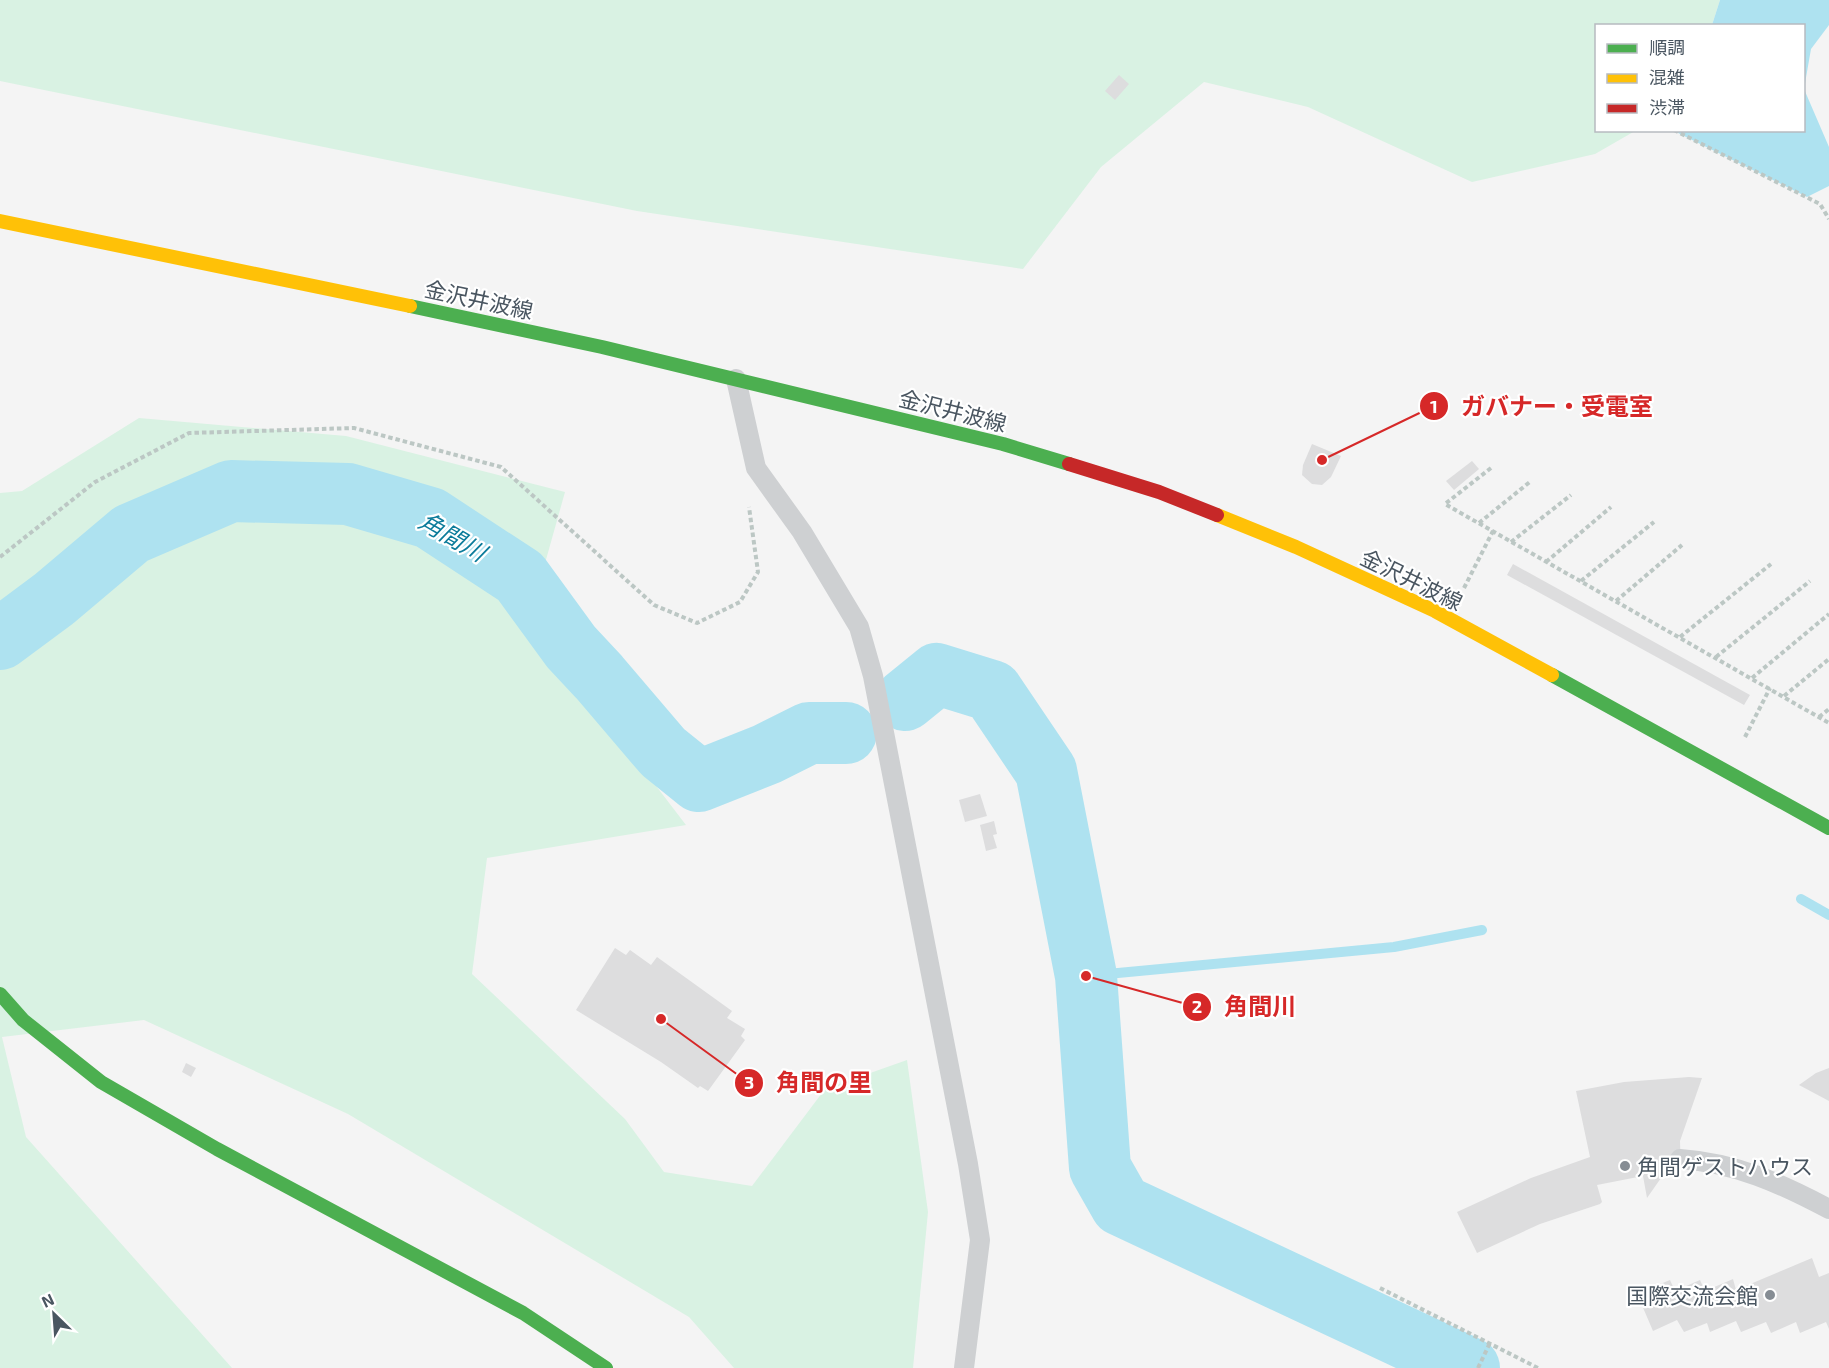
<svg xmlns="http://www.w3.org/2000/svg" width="1829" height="1368" font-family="'Exo 2','Noto Sans JP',sans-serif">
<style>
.green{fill:#d9f2e3}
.water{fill:#aee2f0}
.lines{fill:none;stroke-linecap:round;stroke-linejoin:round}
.stream{stroke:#aee2f0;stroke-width:10}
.river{stroke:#aee2f0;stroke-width:62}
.building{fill:#ddddde}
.path{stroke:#bcc7c4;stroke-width:4;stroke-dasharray:4.5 3;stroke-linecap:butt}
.lane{stroke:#ced0d2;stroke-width:20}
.fast{stroke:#4caf50;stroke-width:14}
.slow{stroke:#ffc107;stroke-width:14}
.jam{stroke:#c62828;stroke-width:14}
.poi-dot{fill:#868d94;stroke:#fff;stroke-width:2}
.labels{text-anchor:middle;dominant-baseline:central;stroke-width:4.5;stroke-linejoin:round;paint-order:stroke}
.street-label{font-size:22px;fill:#4a5661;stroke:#fff}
.poi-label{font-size:22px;fill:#4a5661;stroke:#fff;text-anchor:start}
.water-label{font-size:24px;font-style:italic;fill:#0c7c9b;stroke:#fff}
.leader{fill:none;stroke:#d62828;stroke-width:2}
.callout-dot{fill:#d62828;stroke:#fff;stroke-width:2}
.mark-label{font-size:18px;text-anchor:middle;font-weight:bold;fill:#fff}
.callout-label{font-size:24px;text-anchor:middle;font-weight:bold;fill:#d62828;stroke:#fff;stroke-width:4.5;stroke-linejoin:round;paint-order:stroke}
</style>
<rect width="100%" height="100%" fill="#f4f4f4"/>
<!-- green -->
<g class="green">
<polygon points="0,0 1720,0 1712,25 1596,26 1596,130 1635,131 1595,154 1472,182 1308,107 1204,82 1101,167 1023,269 637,211 0,81"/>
<polygon points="139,418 346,436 565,492 526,631 614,731 686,825 487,858 472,974 625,1119 664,1172 752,1186 825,1089 907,1060 928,1212 913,1368 734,1368 689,1317 348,1114 144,1020 2,1037 26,1137 232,1368 0,1368 0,493 22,491"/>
</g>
<!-- water -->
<polygon class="water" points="1720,0 1829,0 1829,25 1811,49 1804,89 1829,147 1829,186 1807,197 1674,131 1804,130 1804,26 1712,25"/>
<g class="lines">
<!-- stream -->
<g class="stream">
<polyline points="1801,899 1829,915"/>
<polyline points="1086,976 1394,947 1482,930"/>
</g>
<!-- river -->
<g class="river">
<polyline points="0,639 54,599 131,534 231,491 348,494 430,518 520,577 571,647 599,677 663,752 699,781 767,754 809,733 846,733"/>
<polyline points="905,700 937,674 992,691 1046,771 1086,976 1100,1168 1121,1205 1469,1368"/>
</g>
</g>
<!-- building -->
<g class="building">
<polygon points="1119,75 1129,84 1115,100 1105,91"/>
<polygon points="1312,444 1341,456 1331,477 1322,485 1312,484 1302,475 1303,465"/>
<polygon points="1472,461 1479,469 1454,490 1446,481"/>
<polygon points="1513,564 1750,695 1744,705 1507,575"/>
<polygon points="980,794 987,816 965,822 959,800"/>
<polygon points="994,821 997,834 993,835 997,848 986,851 980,825"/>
<polygon points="615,948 626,955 630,950 651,965 657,957 732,1011 727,1018 745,1029 741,1036 745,1040 708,1091 700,1086 698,1088 661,1062 576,1010"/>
<polygon points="186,1063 196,1068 191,1077 182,1072"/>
<polygon points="1829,1068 1829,1101 1799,1085 1816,1073"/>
<polygon points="1689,1077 1702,1078 1680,1141 1681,1174 1661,1178 1647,1198 1643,1176 1597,1185 1602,1202 1600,1204 1540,1224 1477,1253 1457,1212 1531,1178 1590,1157 1576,1091 1624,1082"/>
<polygon points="1812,1258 1819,1277 1829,1273 1829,1329 1826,1322 1800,1333 1796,1322 1771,1333 1766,1322 1741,1332 1736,1321 1710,1332 1707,1323 1684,1332 1677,1320 1653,1331 1638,1296 1639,1296 1638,1293 1670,1280 1675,1291 1700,1280 1705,1291 1733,1279 1736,1290"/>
</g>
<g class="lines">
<!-- path -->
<g class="path">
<polyline points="1674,130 1820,204 1829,219"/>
<polyline points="1491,468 1445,504 1829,723"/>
<polyline points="1479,523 1531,481"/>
<polyline points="1511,542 1571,495"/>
<polyline points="0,557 95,482 189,433 354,428 501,467 654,605 697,623 740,602 758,572 749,507"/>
<polyline points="1546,562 1611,507"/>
<polyline points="1581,581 1654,522"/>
<polyline points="1464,588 1493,531"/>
<polyline points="1616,601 1682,545"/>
<polyline points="1680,637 1771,564"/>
<polyline points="1716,657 1810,581"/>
<polyline points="1752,678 1829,614"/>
<polyline points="1784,696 1829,659"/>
<polyline points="1819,717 1829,709"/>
<polyline points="1745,737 1770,688"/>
<polyline points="1380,1288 1538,1368"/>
<polyline points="1478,1368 1490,1343"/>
</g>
<!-- lane -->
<g class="lane">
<polyline points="736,379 756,468 802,532 859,627 873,676 968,1164 980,1240 964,1368"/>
<path d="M 1680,1159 C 1736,1163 1780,1183 1829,1209"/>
</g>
<!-- fast -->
<g class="fast">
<polyline points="410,306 602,347 1003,444 1069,464"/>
<polyline points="1552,675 1829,828"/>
<polyline points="0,994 23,1020 101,1082 217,1149 523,1313 606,1368"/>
</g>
<!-- slow -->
<g class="slow">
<polyline points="0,221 410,306"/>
<polyline points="1217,515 1296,547 1435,611 1552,675"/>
</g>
<!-- jam -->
<polyline class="jam" points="1069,464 1159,492 1217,515"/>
</g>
<!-- markers -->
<g class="poi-dot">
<circle cx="1625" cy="1166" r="6"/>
<circle cx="1770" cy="1295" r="6"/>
</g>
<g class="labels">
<!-- street labels -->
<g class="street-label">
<text transform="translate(479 299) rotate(12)">金沢井波線</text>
<text transform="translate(953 410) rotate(14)">金沢井波線</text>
<text transform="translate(1412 579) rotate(26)">金沢井波線</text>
</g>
<!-- poi labels -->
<g class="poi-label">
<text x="1637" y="1166">角間ゲストハウス</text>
<text x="1758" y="1295" text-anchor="end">国際交流会館</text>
</g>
<!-- water labels -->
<g class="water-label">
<text transform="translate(453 536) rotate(30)">角間川</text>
</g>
</g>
<!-- callouts -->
<path class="leader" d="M1322 460L1434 406M1086 976L1197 1007M661 1019L749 1083"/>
<g class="callout-dot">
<circle cx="1322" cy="460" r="6"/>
<circle cx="1086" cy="976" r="6"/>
<circle cx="661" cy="1019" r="6"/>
<circle cx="1434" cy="406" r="15"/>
<circle cx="1197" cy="1007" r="15"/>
<circle cx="749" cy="1083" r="15"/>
</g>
<g class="mark-label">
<text x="1434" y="413">1</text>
<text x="1197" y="1013">2</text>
<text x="749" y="1089">3</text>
</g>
<g class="callout-label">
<text x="1557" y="415">ガバナー・受電室</text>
<text x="1260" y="1015">角間川</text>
<text x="824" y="1091">角間の里</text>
</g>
<!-- legend -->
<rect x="1595" y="24" width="210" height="108" fill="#ffffff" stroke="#b7bbc0" stroke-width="1.5"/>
<rect x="1607" y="44" width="30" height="9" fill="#4caf50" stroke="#b7bbc0" stroke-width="1.5"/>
<text x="1649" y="54" font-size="18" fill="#4a5661">順調</text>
<rect x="1607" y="74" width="30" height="9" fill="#ffc107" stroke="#b7bbc0" stroke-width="1.5"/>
<text x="1649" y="84" font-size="18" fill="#4a5661">混雑</text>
<rect x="1607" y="104" width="30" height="9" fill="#c62828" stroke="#b7bbc0" stroke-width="1.5"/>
<text x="1649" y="114" font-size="18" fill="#4a5661">渋滞</text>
<!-- north arrow -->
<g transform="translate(54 1314) rotate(335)" stroke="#ffffff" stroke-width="4.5" paint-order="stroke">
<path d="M0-4.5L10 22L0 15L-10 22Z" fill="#4a5661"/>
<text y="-9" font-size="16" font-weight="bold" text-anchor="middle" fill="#4a5661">N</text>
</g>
</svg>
